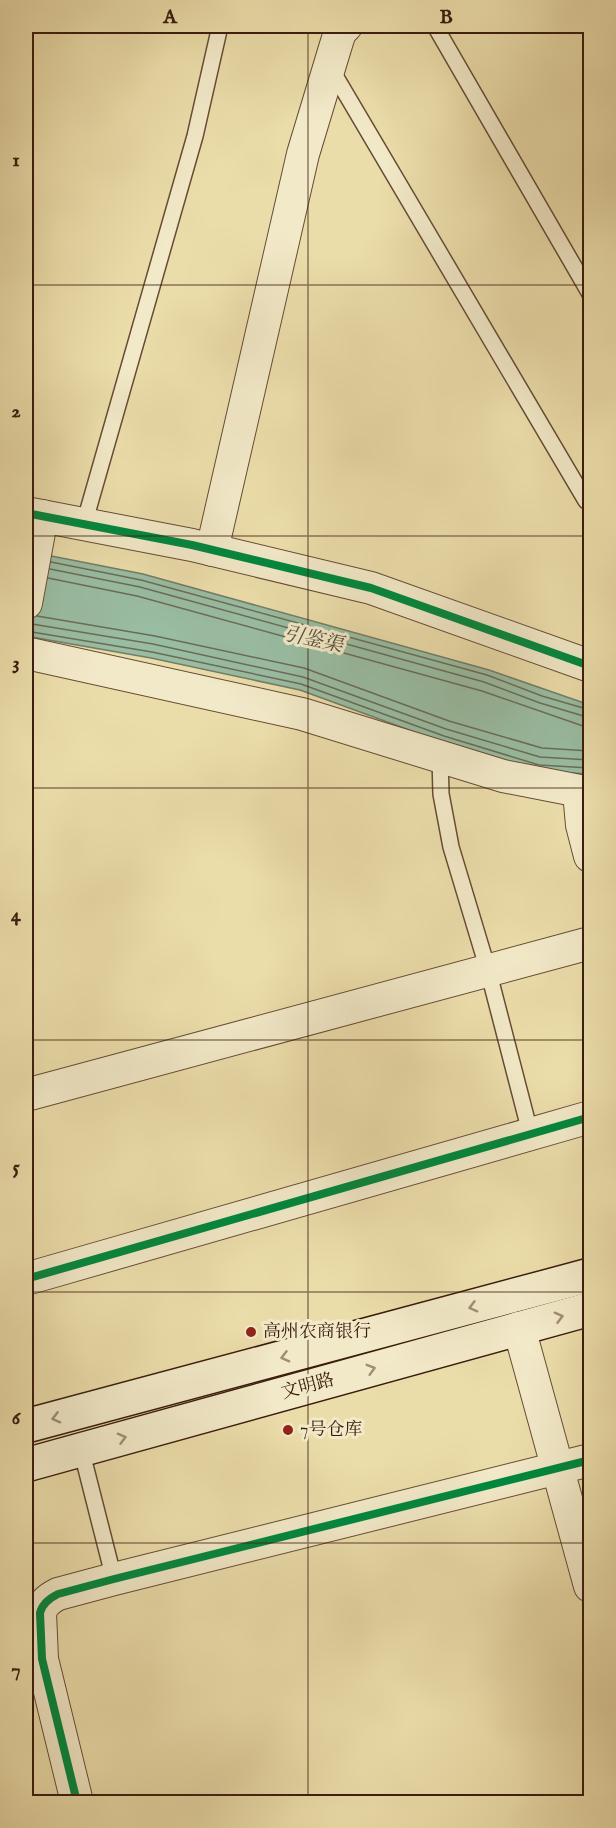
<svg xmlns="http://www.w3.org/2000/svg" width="616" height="1828" font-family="'IM FELL English','Noto Serif SC',serif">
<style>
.water{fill:#99bda3;stroke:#737d67;stroke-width:1.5}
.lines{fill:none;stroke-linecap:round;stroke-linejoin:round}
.shore{stroke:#6a6c58;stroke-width:1.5}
.lane-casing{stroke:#664c34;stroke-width:18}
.street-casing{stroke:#664c34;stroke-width:34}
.secondary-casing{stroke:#3a1c0d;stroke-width:36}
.lane{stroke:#f2e9c8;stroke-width:15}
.street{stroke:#f2e9c8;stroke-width:32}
.secondary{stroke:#f2e9c8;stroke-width:33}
.cycleway-casing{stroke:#f2e9c8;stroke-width:11}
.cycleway{stroke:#00873e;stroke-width:8}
.oneway{stroke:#9f8d74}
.grid{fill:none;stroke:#3a1c0d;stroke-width:1.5;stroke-opacity:0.55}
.poi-dot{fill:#8f2418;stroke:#f2e9c8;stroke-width:2}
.labels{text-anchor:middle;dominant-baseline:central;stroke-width:6;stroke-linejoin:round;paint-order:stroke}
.poi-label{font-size:18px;fill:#3a1c0d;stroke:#f2e9c8;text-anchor:start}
.street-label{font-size:18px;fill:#3a1c0d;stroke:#f2e9c8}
.water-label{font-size:20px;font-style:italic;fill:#564c3a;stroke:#f2e9c8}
.neatline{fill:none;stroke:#3a1c0d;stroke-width:2}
.grid-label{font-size:20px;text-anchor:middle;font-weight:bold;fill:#3a1c0d}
</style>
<rect width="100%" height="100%" fill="#ebddaa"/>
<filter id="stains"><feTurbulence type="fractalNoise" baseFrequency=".00333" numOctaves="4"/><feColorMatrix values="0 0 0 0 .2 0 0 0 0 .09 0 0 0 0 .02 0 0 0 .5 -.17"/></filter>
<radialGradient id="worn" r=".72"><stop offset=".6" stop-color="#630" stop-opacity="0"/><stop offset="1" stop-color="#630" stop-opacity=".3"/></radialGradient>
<!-- water -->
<polygon class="water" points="26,551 143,574 489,670 590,705 590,774 538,771 442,742 300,690 151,658 26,636"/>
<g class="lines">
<!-- shore -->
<g class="shore">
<polyline points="51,562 141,580 487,675 542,696 590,710"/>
<polyline points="50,569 140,587 484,682 540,703 590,718"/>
<polyline points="48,578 137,596 482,691 583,726 590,727"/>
<polyline points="37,616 155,636 304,668 449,721 542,748 590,751"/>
<polyline points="26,623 153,644 303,677 446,729 540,757 590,760"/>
<polyline points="26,631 152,652 301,684 444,736 539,765 590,768"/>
</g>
<defs>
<g id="lane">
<polyline points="435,26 590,294"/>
<polyline points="330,67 586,501"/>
<polyline points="84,524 195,136 220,26"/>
<polyline points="440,757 441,794 451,847 488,970 531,1136"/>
<polyline points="81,1449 114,1579"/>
</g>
<g id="street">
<polyline points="26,513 192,545 371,588 590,666"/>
<polyline points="212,550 303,154 335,48 340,32 346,26"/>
<polyline points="26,603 42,516"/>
<polyline points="26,653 302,714 503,776 590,793"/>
<polyline points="579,792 582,825 590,856"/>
<polyline points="26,1095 590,943"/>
<polyline points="26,1279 590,1117"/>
<polyline points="519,1328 590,1586"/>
<path d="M 77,1802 L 42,1659 L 40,1613 C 42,1604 50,1598 58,1594 L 114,1579 L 590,1460"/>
</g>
<g id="secondary">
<polyline points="26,1426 590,1275"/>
<polyline points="26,1465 590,1309"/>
</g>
</defs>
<!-- lane casing -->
<use href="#lane" class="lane-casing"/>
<!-- street casing -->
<use href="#street" class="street-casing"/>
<!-- secondary casing -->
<use href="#secondary" class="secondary-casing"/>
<!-- lane -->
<use href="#lane" class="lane"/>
<!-- street -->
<use href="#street" class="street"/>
<!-- secondary -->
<use href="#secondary" class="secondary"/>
<defs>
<g id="cycleway">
<polyline points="26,513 192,545 371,588 590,666"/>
<polyline points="26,1279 590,1117"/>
<path d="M 77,1802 L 42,1659 L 40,1613 C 42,1604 50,1598 58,1594 L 114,1579 L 590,1460"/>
</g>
</defs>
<!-- cycleway casing -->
<use href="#cycleway" class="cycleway-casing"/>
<!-- cycleway -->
<use href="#cycleway" class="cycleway"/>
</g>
<!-- one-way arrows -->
<defs><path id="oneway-chevron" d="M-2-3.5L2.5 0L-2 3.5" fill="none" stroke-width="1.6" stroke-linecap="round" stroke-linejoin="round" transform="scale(1.5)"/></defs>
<g class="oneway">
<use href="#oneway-chevron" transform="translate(473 1307) rotate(165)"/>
<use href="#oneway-chevron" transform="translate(559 1317) rotate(-15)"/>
<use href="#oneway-chevron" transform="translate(285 1357) rotate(165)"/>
<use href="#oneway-chevron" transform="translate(371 1369) rotate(-16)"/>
<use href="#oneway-chevron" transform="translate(56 1418) rotate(166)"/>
<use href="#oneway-chevron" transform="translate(122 1438) rotate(-15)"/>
</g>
<!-- grid -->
<path class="grid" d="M 308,26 L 308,1802M 26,285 L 590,285M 26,536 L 590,536M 26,788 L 590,788M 26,1040 L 590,1040M 26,1292 L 590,1292M 26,1543 L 590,1543"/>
<!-- markers -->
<g class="poi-dot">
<circle cx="251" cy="1332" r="6"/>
<circle cx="288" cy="1430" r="6"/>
</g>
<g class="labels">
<!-- poi labels -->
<g class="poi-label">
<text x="263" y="1332">高州农商银行</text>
<text x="300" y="1430">7号仓库</text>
</g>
<!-- street labels -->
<g class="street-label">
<text transform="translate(308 1387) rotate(-15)">文明路</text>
</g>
<!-- water labels -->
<g class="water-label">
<text transform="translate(313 640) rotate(12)">引鉴渠</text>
</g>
</g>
<!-- margin -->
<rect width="616" height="1828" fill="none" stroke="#ebddaa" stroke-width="66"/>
<rect x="33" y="33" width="550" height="1762" class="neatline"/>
<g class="grid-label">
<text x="170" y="23">A</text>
<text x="446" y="23">B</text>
<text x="16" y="166">1</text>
<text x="16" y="417">2</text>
<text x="16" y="669">3</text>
<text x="16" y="921">4</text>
<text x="16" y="1173">5</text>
<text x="16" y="1424">6</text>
<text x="16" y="1676">7</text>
</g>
<rect width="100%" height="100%" filter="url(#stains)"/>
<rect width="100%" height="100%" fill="url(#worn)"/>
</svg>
